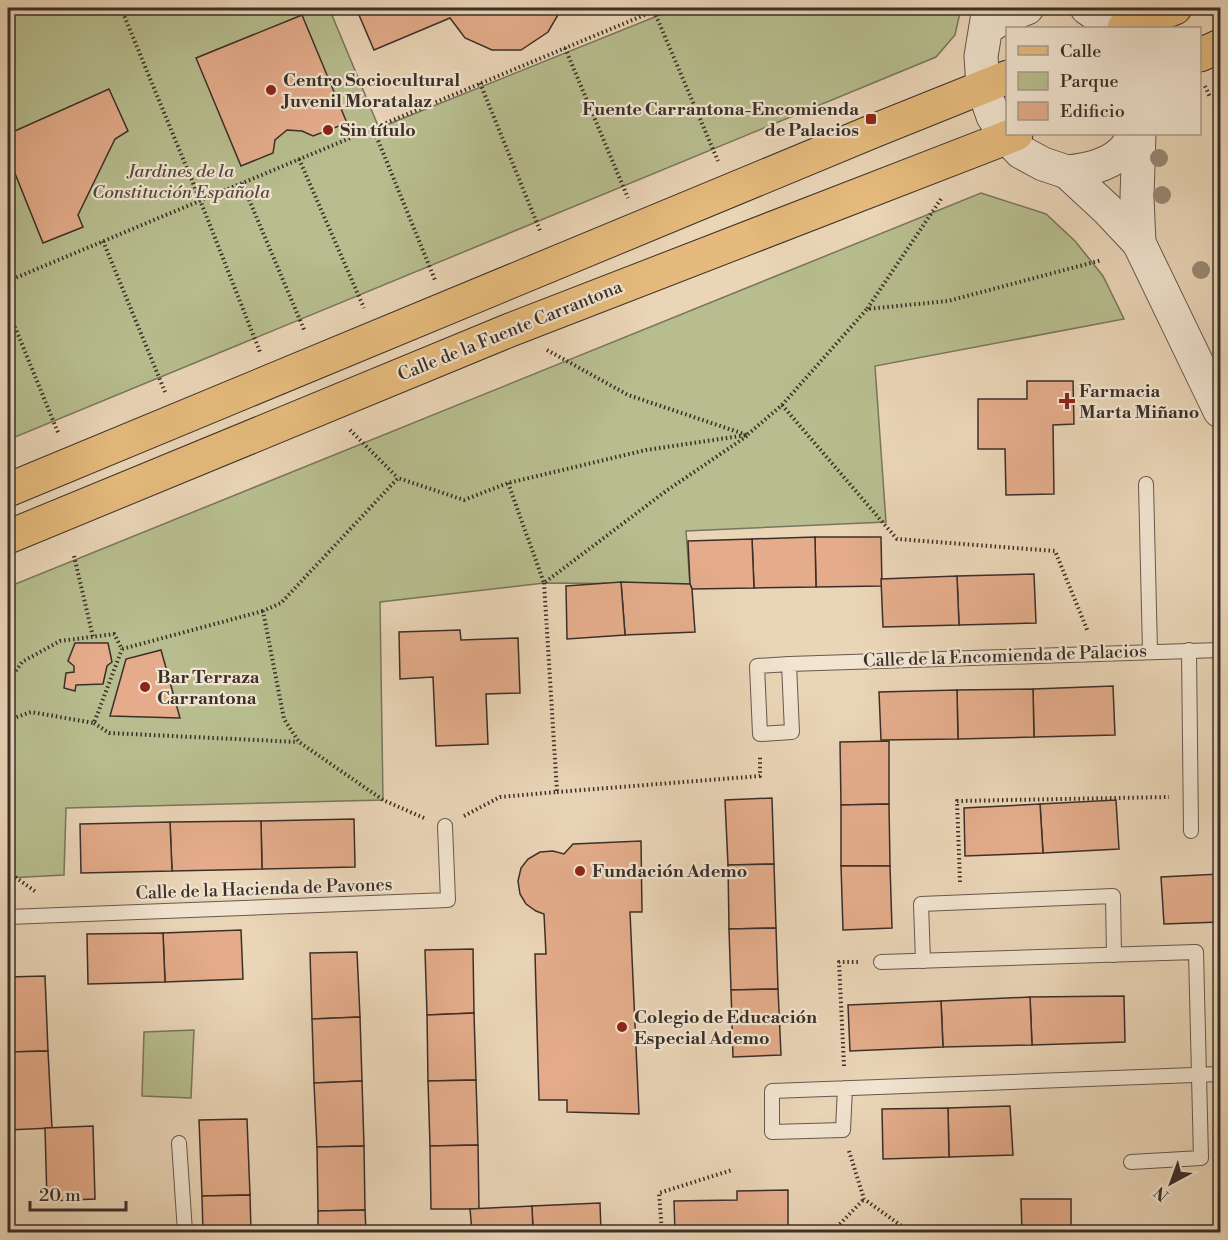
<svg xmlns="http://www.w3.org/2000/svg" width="1228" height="1240" font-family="'Libre Bodoni',serif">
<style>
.green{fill:#b7bd8e;stroke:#79765c;stroke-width:1.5}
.building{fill:#e4ac8b;stroke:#3b2f29;stroke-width:1.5}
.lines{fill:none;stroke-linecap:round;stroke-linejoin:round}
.service-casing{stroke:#67584c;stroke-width:16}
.tertiary-casing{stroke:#67584c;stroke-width:35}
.primary-casing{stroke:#3b2f29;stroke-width:35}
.path{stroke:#3b2f29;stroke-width:4;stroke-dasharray:1.5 3;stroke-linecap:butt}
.service{stroke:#f1e4d0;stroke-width:14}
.tertiary{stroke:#f1e4d0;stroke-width:33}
.primary{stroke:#e5ba7c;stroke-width:33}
.tree{fill:#988974}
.poi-dot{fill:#8f2418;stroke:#f1e4d0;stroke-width:2}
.labels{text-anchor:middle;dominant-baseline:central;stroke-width:4.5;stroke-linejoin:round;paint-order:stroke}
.poi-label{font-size:18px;font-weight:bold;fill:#3b2f29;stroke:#f1e4d0;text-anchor:start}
.park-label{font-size:18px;font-style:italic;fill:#544b3d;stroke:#f1e4d0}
.street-label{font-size:18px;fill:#3b2f29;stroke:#f1e4d0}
</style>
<rect width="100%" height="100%" fill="#ead5b7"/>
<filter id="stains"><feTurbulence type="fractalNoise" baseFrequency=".00333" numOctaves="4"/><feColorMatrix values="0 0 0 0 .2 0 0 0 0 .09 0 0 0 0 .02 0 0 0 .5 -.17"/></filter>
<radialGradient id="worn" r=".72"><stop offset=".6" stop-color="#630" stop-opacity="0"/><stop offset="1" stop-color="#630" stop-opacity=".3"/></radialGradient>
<!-- green -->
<g class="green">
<polygon points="8,8 329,8 379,128 677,8 961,8 955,35 936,57 8,440"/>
<polygon points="981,193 1046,214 1075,241 1103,276 1124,319 875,366 886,522 686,531 690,584 544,583 380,602 383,800 66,808 64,875 8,878 8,587"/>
<polygon points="194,1030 191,1098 142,1096 144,1032"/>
</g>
<!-- building -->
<g class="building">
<polygon points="356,8 562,8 548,32 521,50 492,50 465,38 450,18 374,50"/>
<polygon points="302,15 347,123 313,136 302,131 287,130 275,140 273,153 241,166 196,58"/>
<polygon points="109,89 128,131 115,139 78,215 83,227 43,243 8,156 8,134"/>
<polygon points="1027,381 1073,381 1074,424 1053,425 1054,494 1006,495 1005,449 978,449 978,399 1027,399"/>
<polygon points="815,537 881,537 882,586 816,587"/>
<polygon points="815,537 816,587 754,588 752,539"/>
<polygon points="752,539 754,588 692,589 690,584 688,541"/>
<polygon points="1034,574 1036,623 959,625 957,576"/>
<polygon points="957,576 959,625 883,627 881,579"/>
<polygon points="621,582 690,584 692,589 695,632 625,635"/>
<polygon points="621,582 625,635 567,639 566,586"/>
<polygon points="460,630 461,640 518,638 520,693 486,694 488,744 436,746 433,677 400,679 399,632"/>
<polygon points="75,643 108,643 112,662 107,666 103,684 76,685 75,691 64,688 66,673 74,672 74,666 68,661"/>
<polygon points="161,650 180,718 110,716 126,659"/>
<polygon points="1113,686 1115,735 1034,737 1033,689"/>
<polygon points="1033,689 1034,737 958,739 957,690"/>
<polygon points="957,690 958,739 881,740 879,692"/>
<polygon points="889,741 889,804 841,805 840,742"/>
<polygon points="772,798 774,864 728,865 725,800"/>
<polygon points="1116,800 1119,849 1043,853 1040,804"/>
<polygon points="889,804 890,866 841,866 841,805"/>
<polygon points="1040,804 1043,853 965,856 964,808"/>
<polygon points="354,819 355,867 262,869 261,821"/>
<polygon points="261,821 262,869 172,871 170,822"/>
<polygon points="170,822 172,871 81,873 80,824"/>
<polygon points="641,841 642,912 630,912 639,1114 567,1112 567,1100 539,1100 535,954 546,954 544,914 536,911 526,904 520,894 518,881 521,868 528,859 540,852 553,851 564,854 573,844"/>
<polygon points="774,864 776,928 729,929 728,865"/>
<polygon points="841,866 890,866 892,928 843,930"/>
<polygon points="1220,874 1220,922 1164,924 1161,877"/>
<polygon points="776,928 778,989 731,990 729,929"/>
<polygon points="241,930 243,979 165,982 163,933"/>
<polygon points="163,933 165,982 88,984 87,934"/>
<polygon points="473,949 474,1013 427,1015 425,950"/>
<polygon points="357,952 360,1017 312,1019 310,953"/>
<polygon points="45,976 48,1051 8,1052 8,977"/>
<polygon points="778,989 781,1055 733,1057 731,990"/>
<polygon points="1124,996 1125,1042 1032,1045 1030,997"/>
<polygon points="1030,997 1032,1045 943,1047 941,1001"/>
<polygon points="941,1001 943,1047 850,1051 848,1005"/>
<polygon points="474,1013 476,1080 428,1081 427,1015"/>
<polygon points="360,1017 362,1081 314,1083 312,1019"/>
<polygon points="48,1051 52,1128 8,1130 8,1052"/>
<polygon points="476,1080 478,1145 430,1146 428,1081"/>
<polygon points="362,1081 364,1146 317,1147 314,1083"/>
<polygon points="1010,1106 1013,1155 949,1157 948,1108"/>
<polygon points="948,1108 949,1157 883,1159 882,1109"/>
<polygon points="247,1119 250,1195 202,1196 199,1120"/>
<polygon points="93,1126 95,1199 47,1201 45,1128"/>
<polygon points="478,1145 479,1209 431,1209 430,1146"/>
<polygon points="364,1146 365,1210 318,1211 317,1147"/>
<polygon points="788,1190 788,1232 675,1232 674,1201 737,1200 737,1191"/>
<polygon points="250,1195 251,1232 203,1232 202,1196"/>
<polygon points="1021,1199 1071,1199 1071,1232 1022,1232"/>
<polygon points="600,1203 601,1232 533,1232 532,1206"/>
<polygon points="532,1206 533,1232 472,1232 470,1209"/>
<polygon points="365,1210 366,1232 318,1232 318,1211"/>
</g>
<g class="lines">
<defs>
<g id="service">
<polyline points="1146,484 1150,651"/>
<polyline points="1189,650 1191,831"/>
<polyline points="789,664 792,732 760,734 757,666 789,664 1220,650"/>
<polyline points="8,917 448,900 445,826"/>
<polyline points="923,961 921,904 1113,896 1114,955"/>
<polyline points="881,962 1196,952 1201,1158 1131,1162"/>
<polyline points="845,1088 843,1130 772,1132 772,1091 1220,1074"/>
<polyline points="179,1143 185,1232"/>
</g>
<g id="tertiary">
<polyline points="989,8 981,56 983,87 993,116 1007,137 1021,152 1043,164 1067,172 1108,210 1139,243 1220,411"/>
<polyline points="1087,8 1116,28"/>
<polyline points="986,28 1004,17 1027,8"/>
<path d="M 1067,172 C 1088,170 1111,165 1125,149 C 1129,144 1133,139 1136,134"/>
<polyline points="1139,243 1137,197 1139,134"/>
</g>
<g id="primary">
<polyline points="1124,28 1175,8"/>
<polyline points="1200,55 1220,46"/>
<polyline points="8,490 876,130 1008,77"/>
<polyline points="8,537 510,330 1016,134"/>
</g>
</defs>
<!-- service casing -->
<use href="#service" class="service-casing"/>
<!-- tertiary casing -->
<use href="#tertiary" class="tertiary-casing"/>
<!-- primary casing -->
<use href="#primary" class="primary-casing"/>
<!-- path -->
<g class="path">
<polyline points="121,8 200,200 260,352"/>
<polyline points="654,11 718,161"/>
<polyline points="565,48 628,198"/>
<polyline points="480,83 541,233"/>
<polyline points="1205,86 1210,97"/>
<polyline points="373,128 435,280"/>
<polyline points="299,159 364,308"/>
<polyline points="242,183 305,332"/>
<polyline points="941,199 867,309 948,301 1102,260"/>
<polyline points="103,241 165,392"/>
<polyline points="8,281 661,8"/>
<polyline points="8,310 59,435"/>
<polyline points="547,350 628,395 747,435"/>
<polyline points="782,405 897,539 1055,551 1088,632"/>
<polyline points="350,430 398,478"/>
<polyline points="508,483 544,583 666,491 747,436"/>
<polyline points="74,556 93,637"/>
<polyline points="8,682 22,662 60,641 114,634 122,649 263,611"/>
<polyline points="8,720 31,712 94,723 122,649"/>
<polyline points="94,723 109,733 298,742"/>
<polyline points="557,792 760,776 760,757"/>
<polyline points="464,816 500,797 557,792 544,583"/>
<polyline points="424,818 383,800 299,742 284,719 263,611 281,603 398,478 464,500 508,483 646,450 747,435 782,405 867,309"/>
<polyline points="8,872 36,892"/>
<polyline points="960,882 957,801 1169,797"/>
<polyline points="844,1066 839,962 859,962"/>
<polyline points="849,1151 864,1199 910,1232"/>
<polyline points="662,1232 659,1193 732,1170"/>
<polyline points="837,1232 837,1227 864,1199"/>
</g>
<!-- service -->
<use href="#service" class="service"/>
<!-- tertiary -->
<use href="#tertiary" class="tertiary"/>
<!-- primary -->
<use href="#primary" class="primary"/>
</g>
<!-- trees -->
<g class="tree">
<circle cx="1159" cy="158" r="9"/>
<circle cx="1162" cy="195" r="9"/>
<circle cx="1201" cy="270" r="9"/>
</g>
<!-- markers -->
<g class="poi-dot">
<circle cx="271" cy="90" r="6"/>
<rect x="865" y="113" width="12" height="12" rx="3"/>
<circle cx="328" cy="130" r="6"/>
<path d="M1064 392h6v6h6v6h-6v6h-6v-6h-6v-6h6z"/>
<circle cx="145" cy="687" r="6"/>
<circle cx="580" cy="871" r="6"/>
<circle cx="622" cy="1027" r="6"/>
</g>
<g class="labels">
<!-- poi labels -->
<g class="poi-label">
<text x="283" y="80">Centro Sociocultural<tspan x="283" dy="21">Juvenil Moratalaz</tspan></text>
<text x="859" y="109" text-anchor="end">Fuente Carrantona-Encomienda<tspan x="859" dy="21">de Palacios</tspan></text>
<text x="340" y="130">Sin título</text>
<text x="1079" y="391">Farmacia<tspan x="1079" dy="21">Marta Miñano</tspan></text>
<text x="157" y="677">Bar Terraza<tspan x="157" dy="21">Carrantona</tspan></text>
<text x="592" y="871">Fundación Ademo</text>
<text x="634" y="1017">Colegio de Educación<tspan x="634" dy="21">Especial Ademo</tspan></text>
</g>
<!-- park labels -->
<g class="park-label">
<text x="181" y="171">Jardines de la<tspan x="181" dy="21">Constitución Española</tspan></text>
</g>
<!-- street labels -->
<g class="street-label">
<text transform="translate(510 331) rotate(-22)">Calle de la Fuente Carrantona</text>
<text transform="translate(1005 656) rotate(-2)">Calle de la Encomienda de Palacios</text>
<text transform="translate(264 889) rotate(-2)">Calle de la Hacienda de Pavones</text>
</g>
</g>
<!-- margin -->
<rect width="1228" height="1240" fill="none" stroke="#ead5b7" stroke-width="30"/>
<rect x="9" y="9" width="1210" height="1222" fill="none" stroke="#3b2f29" stroke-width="3"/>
<rect x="15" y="15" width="1198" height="1210" fill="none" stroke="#3b2f29" stroke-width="1.5"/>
<!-- legend -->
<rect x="1006" y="27" width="195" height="108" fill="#f1e4d0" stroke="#a89c8d" stroke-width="1.5"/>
<rect x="1018" y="46" width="30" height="9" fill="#e5ba7c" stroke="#a89c8d" stroke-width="1.5"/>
<text x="1060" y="57" font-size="18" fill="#3b2f29">Calle</text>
<rect x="1018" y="72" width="30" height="18" fill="#b7bd8e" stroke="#a89c8d" stroke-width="1.5"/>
<text x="1060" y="87" font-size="18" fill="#3b2f29">Parque</text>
<rect x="1018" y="102" width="30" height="18" fill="#e4ac8b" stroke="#a89c8d" stroke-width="1.5"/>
<text x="1060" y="117" font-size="18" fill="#3b2f29">Edificio</text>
<!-- north arrow -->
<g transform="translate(1171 1183) rotate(221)" stroke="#f1e4d0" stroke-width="4.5" paint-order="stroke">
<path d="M0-4.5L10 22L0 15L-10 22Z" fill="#3b2f29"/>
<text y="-9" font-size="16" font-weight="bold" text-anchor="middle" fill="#3b2f29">N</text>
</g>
<!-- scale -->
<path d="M30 1201v9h96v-9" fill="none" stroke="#3b2f29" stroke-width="3"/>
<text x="39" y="1201" font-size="18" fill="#3b2f29" stroke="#f1e4d0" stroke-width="4.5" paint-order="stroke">20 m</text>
<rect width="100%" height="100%" filter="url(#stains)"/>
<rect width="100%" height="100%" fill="url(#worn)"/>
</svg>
